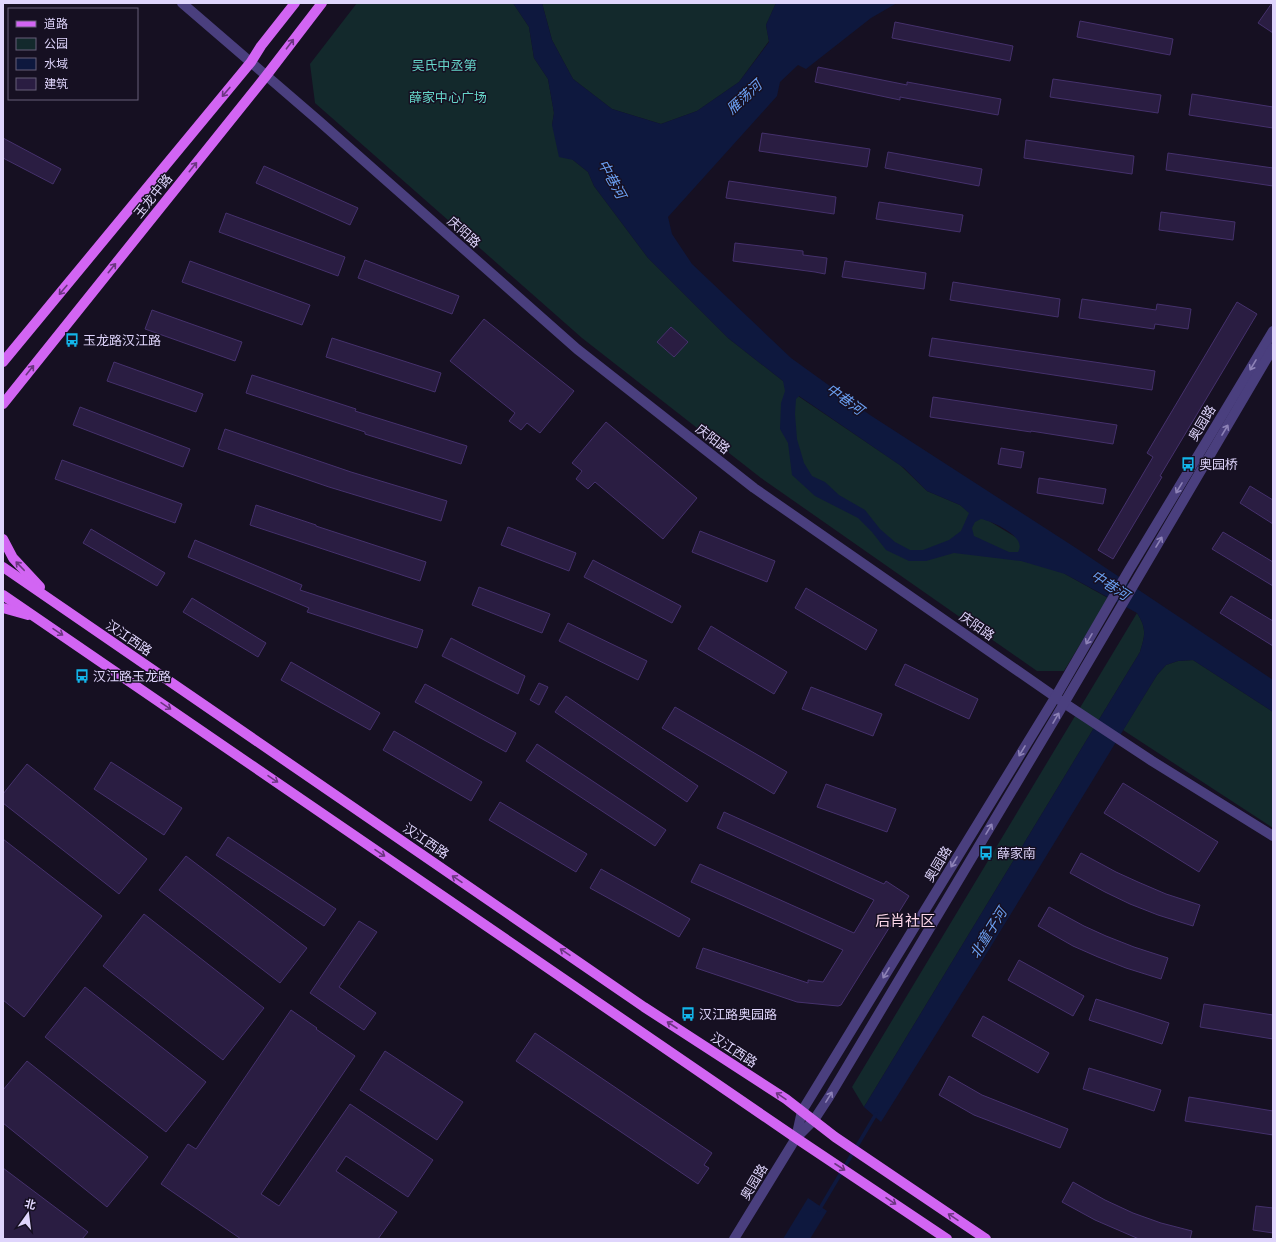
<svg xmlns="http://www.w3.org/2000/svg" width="1276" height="1242" font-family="Arial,'Noto Sans SC',sans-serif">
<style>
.green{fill:#13292c}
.water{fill:#0e183e;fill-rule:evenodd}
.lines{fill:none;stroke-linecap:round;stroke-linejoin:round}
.stream{stroke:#0e183e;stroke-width:3.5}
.building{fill:#2a1d42;stroke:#45316c}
.minor{stroke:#4a3f7e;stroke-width:10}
.major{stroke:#d265f3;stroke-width:10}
.oneway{stroke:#6b3680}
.oneway2{stroke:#8d82b7}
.labels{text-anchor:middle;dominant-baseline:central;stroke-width:3;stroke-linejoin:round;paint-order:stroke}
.park-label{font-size:13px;fill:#66d6ca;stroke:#161022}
.street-label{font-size:13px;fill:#dfd5fc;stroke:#161022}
.poi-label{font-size:13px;fill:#dfd5fc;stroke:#161022;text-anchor:start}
.water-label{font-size:14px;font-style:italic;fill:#6ba0f3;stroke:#161022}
.quarter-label{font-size:15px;fill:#fcd7e9;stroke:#161022}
</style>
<rect width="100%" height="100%" fill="#161022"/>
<!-- green -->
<g class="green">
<polygon points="357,3 513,3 529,27 534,58 548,79 554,113 552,125 573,160 588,172 594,186 648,258 728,338 783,381 798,396 900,465 927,491 960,505 970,513 989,521 1017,538 1065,574 1108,598 1064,671 1037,671 761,478 582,338 315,103 310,64"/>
<polygon points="542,3 776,3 766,25 769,41 739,82 697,111 661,124 612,109 573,79 552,40"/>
<path d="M 1137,613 C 1147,629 1145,635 1140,652 L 864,1107 L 852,1087 Z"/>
<polygon points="1193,660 1273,712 1273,828 1123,730 1157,675 1166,665 1178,661"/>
</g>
<!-- water -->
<g class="water">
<path d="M 513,3 L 542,3 L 552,40 L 573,79 L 612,109 L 661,124 L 697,111 L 739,82 L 769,42 L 766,25 L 776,3 L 897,3 L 871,18 L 806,69 L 798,65 L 780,82 L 777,96 L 668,217 L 672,234 L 692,264 L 791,358 L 870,415 L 1079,550 L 1273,680 L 1273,712 L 1193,660 L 1178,661 L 1166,665 L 1157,675 L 990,948 L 881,1122 L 864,1107 L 1140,652 C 1145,635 1147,629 1137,613 L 1065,574 L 1021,561 L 954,553 L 926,561 L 909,561 L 886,550 L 872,532 L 858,518 L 815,496 L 792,475 L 788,443 L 780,429 L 781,403 L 785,391 L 783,381 L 728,338 L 648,258 L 594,186 L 588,172 L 573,160 L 559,157 L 552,125 L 554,113 L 548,79 L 534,58 L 529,27 ZM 799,396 L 904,468 L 927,491 L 960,505 L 969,513 L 961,531 L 949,540 L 923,550 L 910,550 L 895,542 L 880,529 L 865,510 L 839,495 L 825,482 L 812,476 L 804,463 L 797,439 L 795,414 L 796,399 ZM 981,519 C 992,521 1028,537 1018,552 L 1009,552 L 974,536 L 972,528 L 975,522 Z"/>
<polygon points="808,1198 827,1211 810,1239 783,1239"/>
</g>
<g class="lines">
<!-- stream -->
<polyline class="stream" points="819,1210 876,1114"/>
</g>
<!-- building -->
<g class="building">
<polygon points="1272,3 1273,3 1273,33 1258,23"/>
<polygon points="1080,21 1173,39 1170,55 1077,37"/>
<polygon points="895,22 1013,46 1010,61 892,38"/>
<polygon points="818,67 907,85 907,82 1001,99 998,115 900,97 900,100 815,82"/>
<polygon points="1053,79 1161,95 1158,113 1050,97"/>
<polygon points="1192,94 1273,107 1273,128 1189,115"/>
<polygon points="762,133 870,149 867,167 759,151"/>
<polygon points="3,138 61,169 53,184 3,158"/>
<polygon points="1026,140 1134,156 1132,174 1024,158"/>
<polygon points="888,152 982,169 979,186 885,168"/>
<polygon points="1168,153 1273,168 1273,186 1166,170"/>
<polygon points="264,166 358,208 350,225 256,183"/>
<polygon points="729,181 836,197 834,214 726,198"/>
<polygon points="879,202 963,215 960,232 876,219"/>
<polygon points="1161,212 1235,222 1233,240 1159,230"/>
<polygon points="226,213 345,257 338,276 219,232"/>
<polygon points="735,243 803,251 803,255 827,258 825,274 815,272 733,261"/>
<polygon points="365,260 459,296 452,314 358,278"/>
<polygon points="190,261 310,305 302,325 182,282"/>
<polygon points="845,261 926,273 924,289 842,277"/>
<polygon points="953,282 1060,299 1058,317 950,300"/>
<polygon points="1082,299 1156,310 1157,304 1191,309 1188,329 1155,324 1154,329 1079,318"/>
<polygon points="1237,302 1257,314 1160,476 1162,477 1113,559 1098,550 1153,457 1147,453"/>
<polygon points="152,310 242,342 235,361 145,329"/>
<polygon points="484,319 574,391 540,433 527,423 521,430 509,421 515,413 450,361"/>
<polygon points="671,327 688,342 674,357 657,342"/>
<polygon points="332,338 441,373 435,392 326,357"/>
<polygon points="932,338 1155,371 1152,390 929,356"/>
<polygon points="114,362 203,394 196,412 107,381"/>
<polygon points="252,375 356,409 355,411 467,446 461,464 365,434 365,432 246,393"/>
<polygon points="933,397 1117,425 1113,444 1031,431 1031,432 930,417"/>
<polygon points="80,407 190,449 183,467 73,425"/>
<polygon points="606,422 697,498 663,539 595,482 588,489 576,479 582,471 572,463"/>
<polygon points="225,429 351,472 447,501 441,521 329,487 218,449"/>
<polygon points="1001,448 1024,452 1021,468 998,464"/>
<polygon points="62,460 182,504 175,523 55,479"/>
<polygon points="1039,478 1106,489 1103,504 1037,493"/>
<polygon points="1250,486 1273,500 1273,524 1240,503"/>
<polygon points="256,505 316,525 316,526 426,562 420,581 250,525"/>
<polygon points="508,527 576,553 569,571 501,545"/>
<polygon points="91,529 165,573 157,586 83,543"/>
<polygon points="700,531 775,561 767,582 692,552"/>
<polygon points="1223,532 1273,562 1273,586 1212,549"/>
<polygon points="195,540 302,585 300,590 423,630 417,648 307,612 309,608 188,557"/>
<polygon points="593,560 681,606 672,623 584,577"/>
<polygon points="479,587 550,614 542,633 472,605"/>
<polygon points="806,588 877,630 866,650 795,608"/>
<polygon points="1231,596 1273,621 1273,646 1220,613"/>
<polygon points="192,598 266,643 258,657 183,612"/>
<polygon points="568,623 647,661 638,680 559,641"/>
<polygon points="711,626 787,672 774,694 698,649"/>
<polygon points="451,638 525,676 518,694 442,656"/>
<polygon points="291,662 380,713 370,730 281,680"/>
<polygon points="905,664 978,699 969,719 895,685"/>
<polygon points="539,683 548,687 539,705 530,700"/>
<polygon points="425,684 516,733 506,752 415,702"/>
<polygon points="811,687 882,714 873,736 802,709"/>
<polygon points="566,696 698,786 687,802 555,712"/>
<polygon points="675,707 787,772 774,794 662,728"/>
<polygon points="394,731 482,782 471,801 383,750"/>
<polygon points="537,744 666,830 655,846 526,761"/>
<polygon points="111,762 182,808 164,835 94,789"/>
<polygon points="27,764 147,859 119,894 3,803 3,794"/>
<polygon points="1123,783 1218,842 1199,872 1104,813"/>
<polygon points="826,784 896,809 887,832 817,807"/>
<polygon points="500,802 587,854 576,872 489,820"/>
<polygon points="724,812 884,884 886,881 909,896 841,1005 838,1006 797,1002 696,968 703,948 808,983 808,980 823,982 843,950 691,882 700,864 854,933 874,900 717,828"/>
<polygon points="228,837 336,909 324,926 216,855"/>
<polygon points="3,839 102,916 24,1017 3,1000"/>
<polygon points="1081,853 1116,872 1138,882 1166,894 1200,905 1193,926 1158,915 1130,904 1105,892 1070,873"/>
<polygon points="186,856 307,948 280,983 159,890"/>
<polygon points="601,869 690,919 679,937 590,888"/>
<polygon points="1049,907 1084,926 1106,936 1134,947 1168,958 1161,979 1126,968 1098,957 1073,946 1038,926"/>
<polygon points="144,914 264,1008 223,1060 103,966"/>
<polygon points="359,921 377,932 339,987 376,1013 364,1030 310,993"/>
<polygon points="1019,960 1084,996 1073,1016 1008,980"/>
<polygon points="85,987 206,1082 166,1132 45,1037"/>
<polygon points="1096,999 1169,1023 1162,1044 1089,1020"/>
<polygon points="1204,1004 1273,1015 1273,1039 1200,1027"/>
<polygon points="291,1010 317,1028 316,1029 355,1056 261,1194 279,1206 350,1104 433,1160 408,1197 346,1156 336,1171 397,1212 378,1239 241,1239 161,1184 188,1144 196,1149"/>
<polygon points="983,1016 1049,1053 1038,1073 972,1036"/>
<polygon points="535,1033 712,1153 704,1165 709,1168 698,1184 516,1061"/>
<polygon points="385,1051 463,1102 437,1140 360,1090"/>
<polygon points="27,1061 148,1157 107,1207 3,1123 3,1090"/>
<polygon points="1089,1068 1161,1090 1154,1111 1083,1089"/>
<polygon points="949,1076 982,1095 1068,1129 1060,1148 974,1115 939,1095"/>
<polygon points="1189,1097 1273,1111 1273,1135 1185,1121"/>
<polygon points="3,1168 88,1232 82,1239 3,1239"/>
<polygon points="1073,1182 1105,1200 1133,1213 1161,1223 1192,1231 1190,1239 1139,1239 1095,1220 1062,1202"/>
<polygon points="1256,1206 1273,1208 1273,1233 1253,1230"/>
</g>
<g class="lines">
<!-- minor -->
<g class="minor">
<polyline points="182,3 319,121 577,349 754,488 1064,703 1152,761 1273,836"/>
<polyline points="796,1138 802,1111 1056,696 1129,570 1273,331"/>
<polyline points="734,1239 796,1138 814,1120 829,1097 1056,717 1273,348"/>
</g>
<!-- major -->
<g class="major">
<polyline points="3,362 251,62 261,46 295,3"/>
<polyline points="3,404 266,76 322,3"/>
<polyline points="3,539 13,558 40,587"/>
<polyline points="3,567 644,1007 786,1099 835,1137 986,1239"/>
<polyline points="3,595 796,1138 947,1239"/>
<polyline points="3,608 28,615"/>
</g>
</g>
<!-- one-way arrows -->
<defs><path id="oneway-shaft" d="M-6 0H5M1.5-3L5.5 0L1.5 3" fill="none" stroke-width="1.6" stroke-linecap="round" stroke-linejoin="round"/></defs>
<g class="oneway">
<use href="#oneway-shaft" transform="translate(290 44) rotate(-53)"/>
<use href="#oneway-shaft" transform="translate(226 92) rotate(130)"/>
<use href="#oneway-shaft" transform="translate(193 167) rotate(-51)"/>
<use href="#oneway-shaft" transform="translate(112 268) rotate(-51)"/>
<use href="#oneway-shaft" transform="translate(63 290) rotate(130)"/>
<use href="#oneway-shaft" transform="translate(30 370) rotate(-51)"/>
<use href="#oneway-shaft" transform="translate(20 566) rotate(-134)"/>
<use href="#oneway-shaft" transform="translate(58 632) rotate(34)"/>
<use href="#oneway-shaft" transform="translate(166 706) rotate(34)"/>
<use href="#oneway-shaft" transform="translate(273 779) rotate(34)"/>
<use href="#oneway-shaft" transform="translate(380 853) rotate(34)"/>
<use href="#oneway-shaft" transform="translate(457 879) rotate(-146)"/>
<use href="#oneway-shaft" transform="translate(565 952) rotate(-146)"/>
<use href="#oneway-shaft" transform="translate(672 1025) rotate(-147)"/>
<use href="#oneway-shaft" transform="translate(781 1096) rotate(-146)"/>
<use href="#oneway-shaft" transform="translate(840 1167) rotate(33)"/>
<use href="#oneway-shaft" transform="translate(891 1201) rotate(34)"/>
<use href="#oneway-shaft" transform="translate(953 1217) rotate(-146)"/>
</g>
<g class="oneway2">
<use href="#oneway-shaft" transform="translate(1253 365) rotate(121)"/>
<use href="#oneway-shaft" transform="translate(1225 430) rotate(-59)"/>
<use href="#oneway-shaft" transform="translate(1179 488) rotate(121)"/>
<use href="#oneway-shaft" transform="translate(1159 542) rotate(-59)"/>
<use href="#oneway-shaft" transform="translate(1089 639) rotate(120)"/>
<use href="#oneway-shaft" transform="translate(1056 718) rotate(-60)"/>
<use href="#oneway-shaft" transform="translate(1022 751) rotate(121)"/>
<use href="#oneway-shaft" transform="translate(989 829) rotate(-59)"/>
<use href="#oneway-shaft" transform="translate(954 862) rotate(121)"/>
<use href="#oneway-shaft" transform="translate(886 973) rotate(121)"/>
<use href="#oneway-shaft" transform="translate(829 1097) rotate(-58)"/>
</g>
<!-- icons -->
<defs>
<symbol id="bus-bare" viewBox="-9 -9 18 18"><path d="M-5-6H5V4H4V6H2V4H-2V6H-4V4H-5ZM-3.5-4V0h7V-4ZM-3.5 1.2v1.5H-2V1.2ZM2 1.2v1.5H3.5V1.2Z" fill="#13b5ea" stroke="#161022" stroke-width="2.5" paint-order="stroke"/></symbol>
</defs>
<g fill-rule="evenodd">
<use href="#bus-bare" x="62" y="330" width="20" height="20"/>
<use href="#bus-bare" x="1178" y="454" width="20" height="20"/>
<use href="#bus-bare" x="72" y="666" width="20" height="20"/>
<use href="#bus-bare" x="976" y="843" width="20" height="20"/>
<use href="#bus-bare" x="678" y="1004" width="20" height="20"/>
</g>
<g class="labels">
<!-- park labels -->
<g class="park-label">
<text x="444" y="65">吴氏中丞第</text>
<text x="448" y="97">薛家中心广场</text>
</g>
<!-- street labels -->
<g class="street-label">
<text transform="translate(153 196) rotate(-51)">玉龙中路</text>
<text transform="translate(464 232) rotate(42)">庆阳路</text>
<text transform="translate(1202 423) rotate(-59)">奥园路</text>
<text transform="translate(713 439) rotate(38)">庆阳路</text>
<text transform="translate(977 626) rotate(35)">庆阳路</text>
<text transform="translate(129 638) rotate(34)">汉江西路</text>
<text transform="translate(426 841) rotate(34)">汉江西路</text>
<text transform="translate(938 864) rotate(-59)">奥园路</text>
<text transform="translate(734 1050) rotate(33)">汉江西路</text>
<text transform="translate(754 1182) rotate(-59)">奥园路</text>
</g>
<!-- poi labels -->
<g class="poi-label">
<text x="83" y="340">玉龙路汉江路</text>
<text x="1199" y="464">奥园桥</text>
<text x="93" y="676">汉江路玉龙路</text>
<text x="997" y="853">薛家南</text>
<text x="699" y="1014">汉江路奥园路</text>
</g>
<!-- water labels -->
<g class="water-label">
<text transform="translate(744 97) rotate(-43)">雁荡河</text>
<text transform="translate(612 179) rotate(61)">中巷河</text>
<text transform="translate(845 399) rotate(36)">中巷河</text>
<text transform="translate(1110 585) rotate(33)">中巷河</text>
<text transform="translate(988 933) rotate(-58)">北童子河</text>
</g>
<!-- quarter labels -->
<g class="quarter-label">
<text x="905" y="920">后肖社区</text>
</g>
</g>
<!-- border -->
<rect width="1276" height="1242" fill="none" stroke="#dfd5fc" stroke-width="8"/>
<!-- legend -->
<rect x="8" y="8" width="130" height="92" fill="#161022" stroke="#665f79"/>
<rect x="16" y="21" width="20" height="6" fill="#d265f3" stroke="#665f79"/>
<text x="44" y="28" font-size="12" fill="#dfd5fc">道路</text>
<rect x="16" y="38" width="20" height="12" fill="#13292c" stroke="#665f79"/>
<text x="44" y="48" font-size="12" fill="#dfd5fc">公园</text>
<rect x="16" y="58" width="20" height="12" fill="#0e183e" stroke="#665f79"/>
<text x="44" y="68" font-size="12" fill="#dfd5fc">水域</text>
<rect x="16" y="78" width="20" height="12" fill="#2a1d42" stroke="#665f79"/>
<text x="44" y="88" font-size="12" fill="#dfd5fc">建筑</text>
<!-- north arrow -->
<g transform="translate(28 1214) rotate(14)" stroke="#161022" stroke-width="3" paint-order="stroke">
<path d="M0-3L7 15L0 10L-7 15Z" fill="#dfd5fc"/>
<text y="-6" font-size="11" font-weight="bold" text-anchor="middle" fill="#dfd5fc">北</text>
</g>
</svg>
